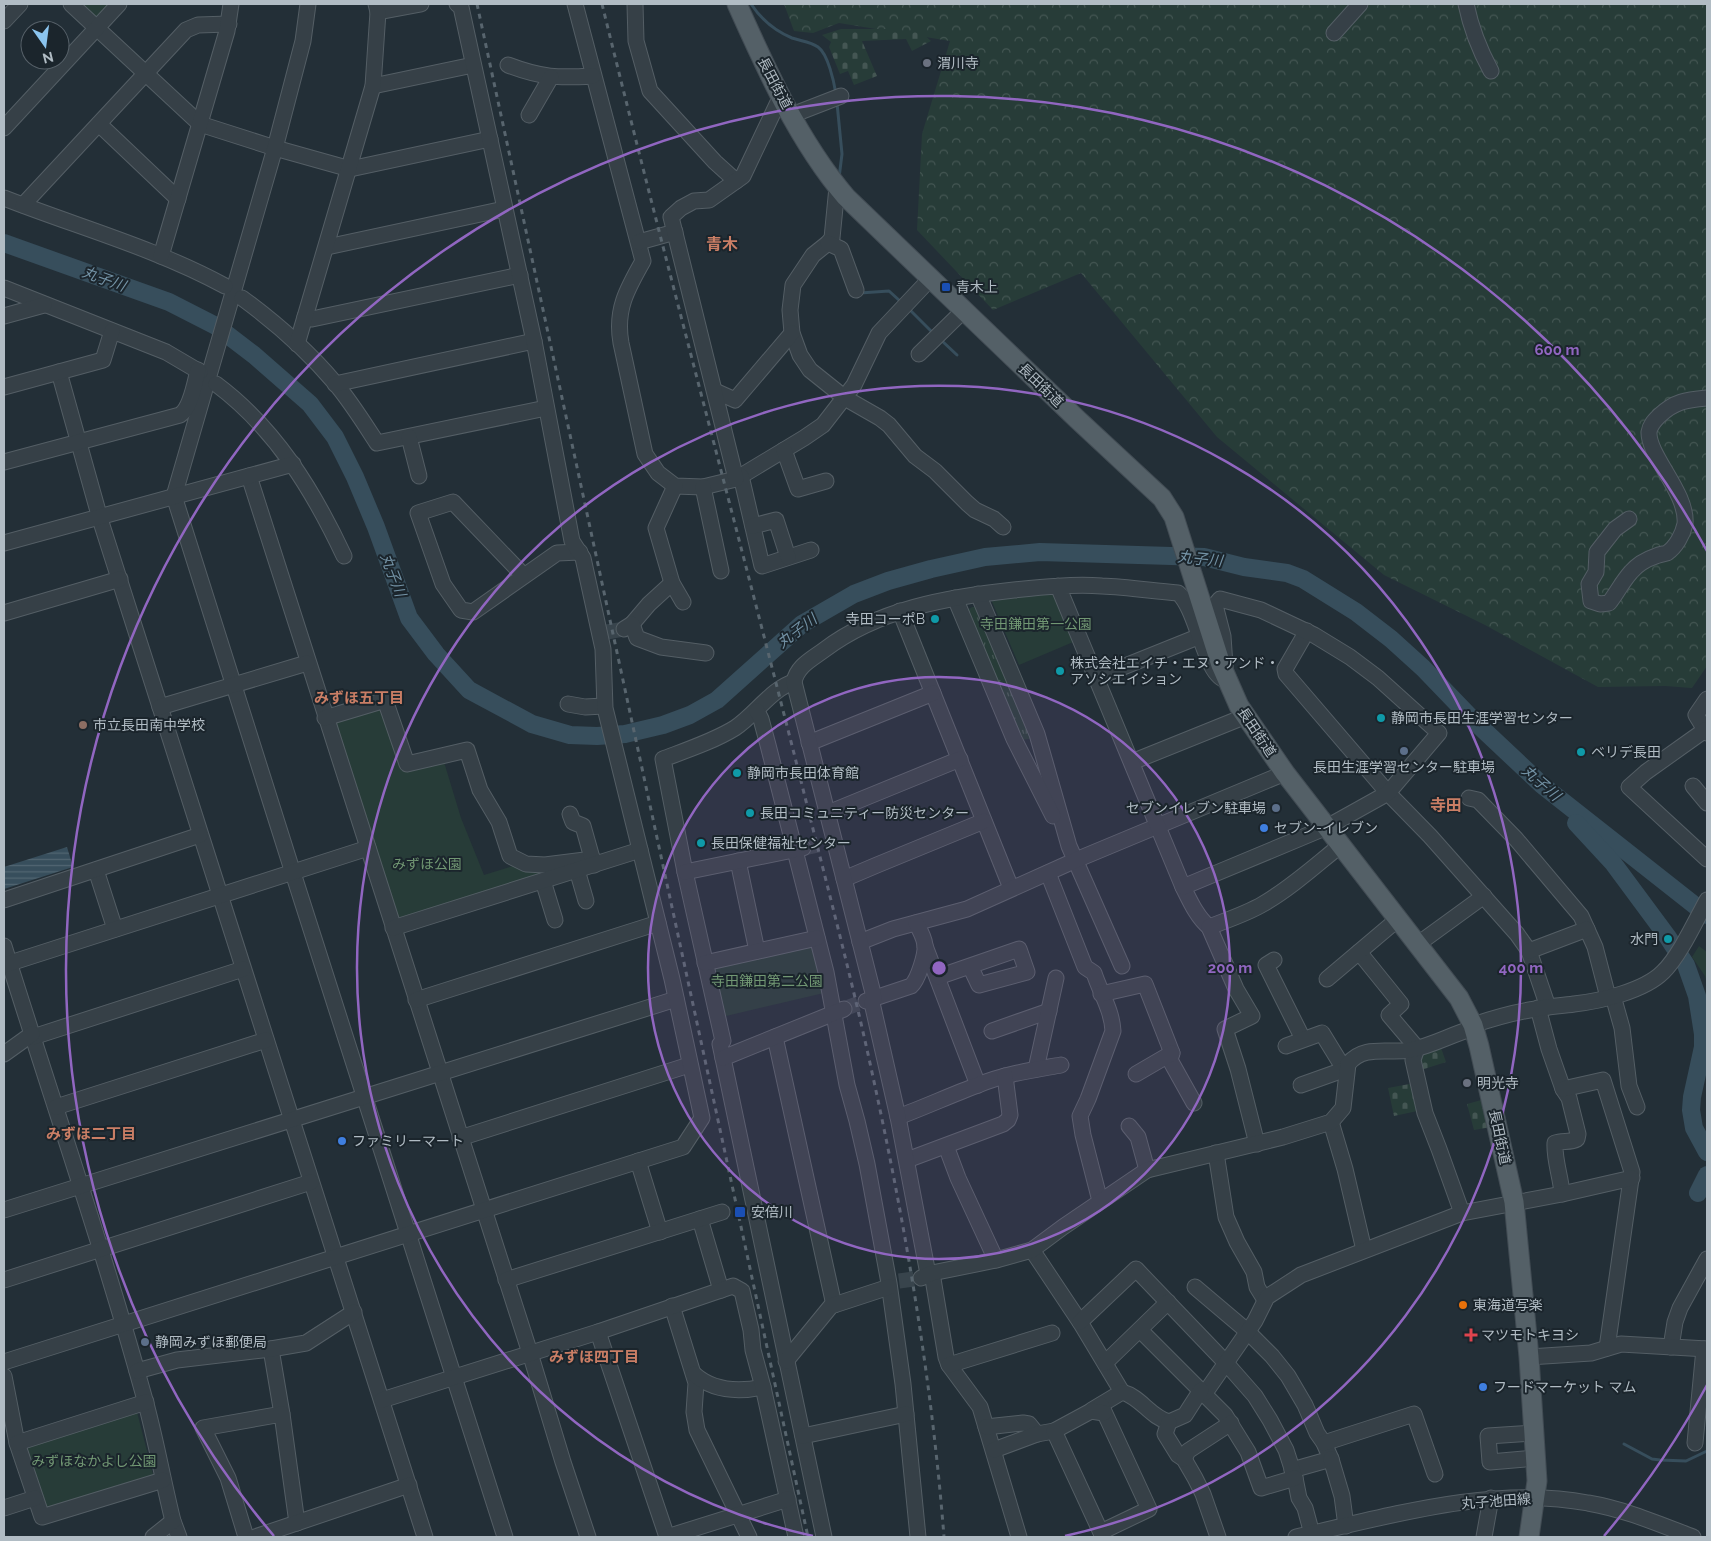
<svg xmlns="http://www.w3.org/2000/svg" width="1711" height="1541" font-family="Raleway,'Noto Sans JP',sans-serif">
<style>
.grass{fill:url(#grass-tufts)}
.forest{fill:url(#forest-crowns)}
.cemetery{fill:url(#cemetery-stones)}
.park{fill:#273c38}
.water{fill:url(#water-rules)}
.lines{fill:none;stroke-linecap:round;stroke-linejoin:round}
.stream{stroke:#374e5c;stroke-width:3}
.river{stroke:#374e5c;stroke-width:18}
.minor-tunnel{stroke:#38444c;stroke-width:15;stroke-dasharray:15 8;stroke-linecap:butt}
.minor-casing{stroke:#545e65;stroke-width:17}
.major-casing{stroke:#424c54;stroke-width:21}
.minor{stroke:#364047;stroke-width:15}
.major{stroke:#546067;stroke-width:19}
.rail{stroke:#58656e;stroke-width:3;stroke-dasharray:5 5;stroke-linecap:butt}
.ring{fill:none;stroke:#9166c1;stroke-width:2.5}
.worship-dot{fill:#6b7280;stroke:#1b252c;stroke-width:2}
.transit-dot{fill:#1a4fb4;stroke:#1b252c;stroke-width:2}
.culture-dot{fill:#0f9aa8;stroke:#1b252c;stroke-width:2}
.education-dot{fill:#8d6e63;stroke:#1b252c;stroke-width:2}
.service-dot{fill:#5c6f8a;stroke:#1b252c;stroke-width:2}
.shop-dot{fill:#3f7fe0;stroke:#1b252c;stroke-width:2}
.food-dot{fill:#e8710a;stroke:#1b252c;stroke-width:2}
.health-dot{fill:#e0444e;stroke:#1b252c;stroke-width:2}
.labels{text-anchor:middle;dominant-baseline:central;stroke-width:4;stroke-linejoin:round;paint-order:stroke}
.poi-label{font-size:14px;fill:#b1bcc4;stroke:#1b252c;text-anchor:start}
.street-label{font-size:14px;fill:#b1bcc4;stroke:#1b252c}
.park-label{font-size:14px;fill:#719773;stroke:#1b252c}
.water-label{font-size:15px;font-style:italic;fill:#7392a5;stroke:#1b252c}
.neighbourhood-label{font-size:15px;font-weight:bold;fill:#ca7e65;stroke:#1b252c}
.quarter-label{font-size:16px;font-weight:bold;fill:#ca7e65;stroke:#1b252c}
.centre{fill:#9166c1;stroke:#1b252c;stroke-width:2.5}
.ring-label{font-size:15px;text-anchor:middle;font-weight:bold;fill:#9166c1;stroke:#1b252c;stroke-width:4;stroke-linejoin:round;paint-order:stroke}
</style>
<defs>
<pattern id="grass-tufts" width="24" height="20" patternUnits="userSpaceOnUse" patternTransform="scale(1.25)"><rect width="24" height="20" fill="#273c38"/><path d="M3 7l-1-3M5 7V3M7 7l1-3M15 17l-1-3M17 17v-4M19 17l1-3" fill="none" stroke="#445653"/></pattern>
<pattern id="forest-crowns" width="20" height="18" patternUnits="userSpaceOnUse" patternTransform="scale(1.25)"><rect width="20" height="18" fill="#273c38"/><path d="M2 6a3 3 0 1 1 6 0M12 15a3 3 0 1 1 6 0" fill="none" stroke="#445653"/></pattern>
<pattern id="cemetery-stones" width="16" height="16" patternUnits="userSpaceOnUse" patternTransform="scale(1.25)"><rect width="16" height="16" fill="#273c38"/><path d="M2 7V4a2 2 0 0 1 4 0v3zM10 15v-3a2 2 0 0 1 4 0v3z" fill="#445653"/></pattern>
<pattern id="water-rules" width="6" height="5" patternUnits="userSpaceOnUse" patternTransform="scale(1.25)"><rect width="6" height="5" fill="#374e5c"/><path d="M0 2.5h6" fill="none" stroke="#526672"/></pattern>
</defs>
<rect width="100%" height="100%" fill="#232f37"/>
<!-- grass -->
<polygon class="grass" points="972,607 976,607 1032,736 1029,739 1020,740 968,610"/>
<!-- forest -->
<polygon class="forest" points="784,4 1707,4 1707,666 1692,688 1665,686 1598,687 1485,625 1384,575 1217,437 1081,273 993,310 917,230 922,134 950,41 839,23 813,33 794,31"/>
<!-- cemetery -->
<g class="cemetery">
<polygon points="841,29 899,29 903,33 919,30 931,41 912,51 906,39 862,41 877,76 854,85 848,71 840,74 829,47 831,42 822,35"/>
<polygon points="1440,1045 1446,1062 1418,1071 1418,1053"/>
<polygon points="1415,1083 1422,1110 1394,1116 1388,1088"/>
<polygon points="1485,1099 1491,1127 1474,1130 1467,1104"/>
</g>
<!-- park -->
<g class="park">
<polygon points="79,4 113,4 100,18 94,18"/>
<polygon points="1058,590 1078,640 1019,665 990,597"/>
<polygon points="384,706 404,768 444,762 461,818 484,875 516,865 565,869 399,924 331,722"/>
<polygon points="813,944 824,993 722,1017 710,969"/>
<polygon points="1699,946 1707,952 1707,984 1705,976 1692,957"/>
<polygon points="137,1412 154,1478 45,1511 25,1447"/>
</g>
<!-- water -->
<polygon class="water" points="67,847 73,867 4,889 4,867"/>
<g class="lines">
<!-- stream -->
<g class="stream">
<path d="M 751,4 C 761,19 775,31 792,38 C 801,41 811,42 818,47 C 828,54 834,82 836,94"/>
<polyline points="837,103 842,154 839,178"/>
<polyline points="860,293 889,291 900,301"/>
<polyline points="908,308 933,333"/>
<polyline points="941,340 957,355"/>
<polyline points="1624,1444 1652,1459 1660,1460 1686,1461 1707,1451"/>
</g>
<!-- river -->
<g class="river">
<polyline points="4,243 169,302 216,326 254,355 310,404 335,437 355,477 376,527 409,618 436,654 469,690 532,724 570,735 597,736 625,734 663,725 690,715 717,700 802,624 854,594 888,581 931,569 985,557 1040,552 1204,557 1244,567 1287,573 1303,579 1356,612 1391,639 1423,668 1474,721 1542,785 1707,915"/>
<polyline points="1576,823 1613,863 1667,936 1686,965 1691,979 1697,996 1703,1034 1703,1047 1692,1097 1691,1110 1694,1128 1707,1152"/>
<polyline points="1698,1193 1707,1175"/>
</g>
<!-- minor-tunnel -->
<g class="minor-tunnel">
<polyline points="607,632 624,629"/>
<polyline points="804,848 823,844"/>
<polyline points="844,1009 862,1002"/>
<polyline points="899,1281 921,1278"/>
</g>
<defs>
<g id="minor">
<polyline points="71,4 200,124 275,148 350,169 490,139"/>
<polyline points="308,4 303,41 275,148 174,496 293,873 505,1537"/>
<polyline points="376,4 378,12 421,4"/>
<path d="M 575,4 L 643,261 C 627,289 615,310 621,343 L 645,454 L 658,473 L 675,486 L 703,487 L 736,479 L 804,438 L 823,425 L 854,385 L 879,333 L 930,279"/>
<polyline points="635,4 636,41 650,91 715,162 736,181"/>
<path d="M 1466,4 C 1471,28 1479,49 1491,71"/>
<polyline points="4,21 20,4"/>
<polyline points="1334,33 1360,4"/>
<path d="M 508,65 C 542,78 558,78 593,76"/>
<polyline points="373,86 473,65"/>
<polyline points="529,115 551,77"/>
<polyline points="792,115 841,96"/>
<polyline points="99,124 178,199"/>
<polyline points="4,128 119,4"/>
<polyline points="837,187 832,238 828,243 813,255 793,285 790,310 792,333 800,355 810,370 845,398 880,418 889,425 915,456 935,471 967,503 975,510 994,519 1003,527"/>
<path d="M 4,198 C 78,227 155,248 225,286"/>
<polyline points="23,205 186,30 198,25 229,24"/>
<polyline points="639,242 675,232"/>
<polyline points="828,243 841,249 856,290"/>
<polyline points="327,247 504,209"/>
<polyline points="161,256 227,31 231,4"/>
<polyline points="4,288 166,352 200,372"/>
<path d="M 242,298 C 276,323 308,351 335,383 C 351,402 364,423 377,443 L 546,408"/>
<polyline points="4,316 44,305"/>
<polyline points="305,317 312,319 520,275"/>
<polyline points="297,344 373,86 378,12"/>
<polyline points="919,354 963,311"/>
<polyline points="59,372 101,522 425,1537"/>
<path d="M 216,384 C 275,428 313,490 344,556"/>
<polyline points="335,384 534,341"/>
<polyline points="4,387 103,360 112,331"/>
<polyline points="715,391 735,400 792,333"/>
<polyline points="409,437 419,476"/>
<polyline points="784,450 798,489 826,481"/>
<path d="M 4,462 L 180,415 C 191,408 195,382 198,370"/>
<polyline points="249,476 530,1353 563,1462 588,1537"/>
<polyline points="741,476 762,566 811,550"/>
<polyline points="736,479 671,217 681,208 694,201 709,200 743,176 781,96"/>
<polyline points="675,486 656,528 672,583 683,602"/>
<polyline points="703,487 721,571"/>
<path d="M 1629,519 L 1615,529 L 1597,552 L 1596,572 L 1589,584 L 1591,601 L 1600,604 L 1609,603 C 1617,593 1622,582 1631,572 C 1637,565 1647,559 1656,556 C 1660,554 1664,554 1667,553 C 1676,547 1683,534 1685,524 C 1688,493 1648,456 1649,432 C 1650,425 1654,421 1659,416 C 1675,401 1686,400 1707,398"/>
<polyline points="753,526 776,520 788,557"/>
<polyline points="4,543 293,464"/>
<polyline points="524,576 453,502 418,513 443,584 461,610 473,612 557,553 580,552"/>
<polyline points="978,594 1037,734 1069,846 1122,966"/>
<polyline points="955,598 1014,739 1053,816"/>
<polyline points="900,611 1011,888"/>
<polyline points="4,613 120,579"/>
<polyline points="632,624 649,604 672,583"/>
<polyline points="624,629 632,624 637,638 661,647 706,653"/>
<polyline points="1307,631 1285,669 1286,674 1388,793 1430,836 1517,934 1529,951 1548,1007"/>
<polyline points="1098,677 1200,636"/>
<path d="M 794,682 C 772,688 755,715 735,728 C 714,741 687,750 663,759 L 685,872 L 723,1041 L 720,1044 L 824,1537"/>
<polyline points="1707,699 1696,715 1707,733"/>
<polyline points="568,704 585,707 604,706"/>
<polyline points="160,707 307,663"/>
<polyline points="757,711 761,719 768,745 826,972 847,1085 857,1121 867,1164 889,1283 903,1384 918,1537"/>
<polyline points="325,718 385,700 407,764 467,750 480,790 499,822 510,856 526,864 545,865 593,859"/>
<polyline points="1705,730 1646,772 1629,787 1707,859"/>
<polyline points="809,743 933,693"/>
<polyline points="1132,762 1246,716"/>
<polyline points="1693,786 1707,803"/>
<polyline points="1469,798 1478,800 1516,839 1581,916 1595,947 1608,997"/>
<polyline points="828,813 960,759"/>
<polyline points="570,814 573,822 583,826 594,865"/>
<polyline points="738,861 757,951"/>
<polyline points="96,870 115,929"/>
<polyline points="577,870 586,901"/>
<polyline points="685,872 803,848"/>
<path d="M 1048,873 L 1085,967 L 1094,973 C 1100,992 1112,1010 1113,1031 L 1088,1099 L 1080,1116 L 1083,1135 L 1100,1201"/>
<polyline points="844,879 877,865 984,821"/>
<polyline points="543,881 555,920"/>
<path d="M 1183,887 C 1190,901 1197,917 1209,927"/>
<polyline points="4,900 200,835"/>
<polyline points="393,928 640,850"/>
<polyline points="860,942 893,929 967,909 1076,860 1285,773"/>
<polyline points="1418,944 1484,896"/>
<path d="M 4,946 C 51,1097 103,1247 145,1400 C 156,1440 163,1481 173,1521 L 179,1537"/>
<polyline points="925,946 978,1085"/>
<polyline points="1529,951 1587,929"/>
<polyline points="1359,952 1401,1004 1389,1015 1417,1048 1413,1060 1425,1113 1439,1149 1462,1213"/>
<polyline points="1274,960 1266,965 1303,1039"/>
<polyline points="705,963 817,938"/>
<polyline points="4,965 368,848"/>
<polyline points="938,977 1019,949 1027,972 979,985 970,966"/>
<polyline points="1327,979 1398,919"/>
<polyline points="1101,994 1145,984 1172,1053 1170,1060 1194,1103"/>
<polyline points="1613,996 1622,1028 1629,1086 1637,1107"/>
<polyline points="416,1000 658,923"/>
<path d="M 866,1001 L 911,986 C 918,980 926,954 925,945 C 924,937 920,930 916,923"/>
<path d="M 1538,1008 L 1549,1049 L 1563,1089 L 1569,1098 L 1578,1134 L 1577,1139 C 1570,1143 1562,1140 1555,1143 C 1554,1160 1561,1177 1562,1194"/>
<path d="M 1473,1025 C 1494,1018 1514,1012 1536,1009 C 1549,1006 1561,1006 1574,1004 C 1601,1001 1644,991 1663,972 C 1679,957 1696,920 1707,900"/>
<polyline points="992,1031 1049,1011"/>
<polyline points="33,1037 243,969"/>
<polyline points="775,1037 834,1305"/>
<polyline points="1286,1046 1322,1033 1341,1064 1347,1067"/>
<polyline points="4,1054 32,1034"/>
<polyline points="723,1058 844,1009"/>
<polyline points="1036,1069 1056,978"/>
<polyline points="1136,1074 1172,1053"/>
<polyline points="1301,1085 1346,1069"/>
<polyline points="1563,1089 1603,1080 1632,1172 1607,1348"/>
<polyline points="56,1107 266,1040"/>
<path d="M 898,1117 C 925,1107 951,1095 978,1085 C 1004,1074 1033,1070 1061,1065"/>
<polyline points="1331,1122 1345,1169 1364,1250"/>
<polyline points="1129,1126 1138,1137 1147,1170"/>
<polyline points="460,1138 689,1065"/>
<path d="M 1257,1144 L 1238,1069 L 1225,1029 L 1252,1016 L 1236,989 L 1209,927 C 1227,920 1246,914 1263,904 C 1291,888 1316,865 1341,845"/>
<polyline points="946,1146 958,1178 996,1260"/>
<polyline points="1216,1153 1226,1217 1237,1242 1254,1272 1257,1287 1265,1300"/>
<polyline points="907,1160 1003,1124 1008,1120 1010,1115 1005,1076"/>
<polyline points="638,1161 660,1232"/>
<polyline points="4,1210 676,999"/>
<polyline points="700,1219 721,1290"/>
<polyline points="1032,1250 1080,1322 1122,1392"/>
<polyline points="932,1273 946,1357 949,1365 980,1407 1019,1537"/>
<path d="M 928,1274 L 898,1117 L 872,1003 L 874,998 L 873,993 L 794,682 C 797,666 812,659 824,650 C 878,609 948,597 1014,590 C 1043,587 1073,584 1102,586 C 1127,587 1153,591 1178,593 C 1197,608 1205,677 1226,680 L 1223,636 L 1215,605 L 1220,599 L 1261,610 L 1314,635 L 1350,657 L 1378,678 L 1439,733 L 1388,793 L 1327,827 L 1183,887 L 1058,586"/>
<path d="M 921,1278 L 932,1273 L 996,1260 L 1032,1250 L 1063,1227 L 1147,1170 L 1283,1137 L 1331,1122 L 1343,1108 L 1348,1064 C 1364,1044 1389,1054 1410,1050 C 1432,1046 1452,1034 1474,1028"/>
<polyline points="4,1280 311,1182"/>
<polyline points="506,1280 722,1212"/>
<polyline points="1195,1287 1247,1331 1272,1356 1288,1376 1305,1405 1317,1433 1324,1443 1331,1459 1292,1470"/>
<polyline points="672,1306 696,1383 694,1412 697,1430 749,1537"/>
<polyline points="1080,1322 1136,1269 1226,1363 1255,1396 1270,1420 1286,1450 1295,1478 1299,1498 1305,1508 1312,1534"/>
<polyline points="1140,1330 1225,1415 1248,1452 1261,1488 1295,1478"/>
<polyline points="598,1332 667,1537"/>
<polyline points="1671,1347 1675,1322 1680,1308 1707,1259"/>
<polyline points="271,1349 282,1414"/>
<polyline points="1529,1357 1591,1353 1621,1344 1707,1349"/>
<polyline points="786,1361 831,1306 889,1287"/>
<polyline points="4,1362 683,1147 702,1118 672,979 605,708 603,649 583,558 572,541 534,341 461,7 457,4"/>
<polyline points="1105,1363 1168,1302"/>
<polyline points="949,1365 1052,1333"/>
<polyline points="137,1371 177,1360 271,1349 306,1343 354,1312"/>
<path d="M 694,1374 C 713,1391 739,1392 763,1387"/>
<polyline points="4,1376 17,1443 42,1517 163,1480"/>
<polyline points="1205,1393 1255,1321 1267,1297 1301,1275 1462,1213 1562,1194 1632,1178"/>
<polyline points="382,1400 598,1332 733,1286 742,1291 751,1330 753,1350 763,1387 796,1537"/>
<path d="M 1092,1410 L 1122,1392 C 1141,1397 1150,1417 1169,1422 L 1185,1415 L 1201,1390"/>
<polyline points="1169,1422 1165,1434 1178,1455 1184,1459 1195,1478 1203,1494 1218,1537"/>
<polyline points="986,1427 1023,1423 1029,1424 1037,1434"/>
<polyline points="1534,1433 1488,1436 1490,1462 1536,1458"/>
<polyline points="803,1436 906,1414"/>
<polyline points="17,1443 146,1402"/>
<polyline points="1324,1443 1414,1414 1435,1474"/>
<polyline points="1695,1443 1704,1349"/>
<polyline points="994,1450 1037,1434 1054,1431"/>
<polyline points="1184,1459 1188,1451 1231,1423"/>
<polyline points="1331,1459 1342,1496 1346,1526"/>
<polyline points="4,1508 35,1498"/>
<polyline points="1101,1532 1149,1509 1101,1405"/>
<polyline points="153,1537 173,1521"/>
<polyline points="246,1537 228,1478 203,1428 282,1414 297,1523"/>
<polyline points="255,1537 409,1485"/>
<polyline points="667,1537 788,1499"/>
<polyline points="1103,1537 1054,1431 1091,1411 1104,1413"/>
<path d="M 1296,1537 C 1389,1516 1493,1485 1588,1503 C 1624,1509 1659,1524 1693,1537"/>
<polyline points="1484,1537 1491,1498"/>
</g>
<path id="major" d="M 737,4 C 766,69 799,142 846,197 L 1077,419 L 1162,498 L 1174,517 L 1221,665 L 1239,706 L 1285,773 L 1459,998 L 1473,1025 L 1479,1046 L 1514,1202 L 1529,1357 L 1537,1481 L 1529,1537"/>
</defs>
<!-- minor casing -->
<use href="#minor" class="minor-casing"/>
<!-- major casing -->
<use href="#major" class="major-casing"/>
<!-- minor -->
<use href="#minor" class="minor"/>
<!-- major -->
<use href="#major" class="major"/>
<!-- rail -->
<g class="rail">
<polyline points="477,4 808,1537"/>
<path d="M 602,4 C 666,265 736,524 802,785 C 826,882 852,979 873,1077 C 906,1228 932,1383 944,1537"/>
</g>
</g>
<!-- distance rings -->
<circle cx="939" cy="968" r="291" fill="#9166c1" fill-opacity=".12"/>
<g class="ring">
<circle cx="939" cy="968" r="291"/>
<path d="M813 1536A582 582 0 1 1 1065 1536"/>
<path d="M1707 1385A874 874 0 0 1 1604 1536M274 1536A874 874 0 1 1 1707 551"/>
</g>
<!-- markers -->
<g class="worship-dot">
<circle cx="927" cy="63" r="5"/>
<circle cx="1467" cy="1083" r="5"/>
</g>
<g class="transit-dot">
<rect x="941" y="282" width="10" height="10" rx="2.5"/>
<rect x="734" y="1206" width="12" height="12" rx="2.5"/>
</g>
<g class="culture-dot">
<circle cx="935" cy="619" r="5"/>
<circle cx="1060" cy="671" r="5"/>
<circle cx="1381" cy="718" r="5"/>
<circle cx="1581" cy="752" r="5"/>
<circle cx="737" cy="773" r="5"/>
<circle cx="750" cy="813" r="5"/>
<circle cx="701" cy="843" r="5"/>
<circle cx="1668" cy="939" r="5"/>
</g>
<circle class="education-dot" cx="83" cy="725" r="5"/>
<g class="service-dot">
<circle cx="1404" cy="751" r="5"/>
<circle cx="1276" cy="808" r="5"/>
<circle cx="145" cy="1342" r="5"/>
</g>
<g class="shop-dot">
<circle cx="1264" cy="828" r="5"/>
<circle cx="342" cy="1141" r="5"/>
<circle cx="1483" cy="1387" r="5"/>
</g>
<circle class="food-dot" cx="1463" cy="1305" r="5"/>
<path class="health-dot" d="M1468.5 1327.5h5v5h5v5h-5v5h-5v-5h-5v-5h5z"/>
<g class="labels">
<!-- poi labels -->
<g class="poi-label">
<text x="937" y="63">渭川寺</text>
<text x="956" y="287">青木上</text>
<text x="925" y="619" text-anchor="end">寺田コーポB</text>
<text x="1070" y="663">株式会社エイチ・エヌ・アンド・<tspan x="1070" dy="16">アソシエイション</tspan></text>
<text x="1391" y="718">静岡市長田生涯学習センター</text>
<text x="93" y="725">市立長田南中学校</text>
<text x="1591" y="752">ベリデ長田</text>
<text x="1404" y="767" text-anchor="middle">長田生涯学習センター駐車場</text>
<text x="747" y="773">静岡市長田体育館</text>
<text x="1266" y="808" text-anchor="end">セブンイレブン駐車場</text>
<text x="760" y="813">長田コミュニティー防災センター</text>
<text x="1274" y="828">セブン-イレブン</text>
<text x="711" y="843">長田保健福祉センター</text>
<text x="1658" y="939" text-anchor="end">水門</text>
<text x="1477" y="1083">明光寺</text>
<text x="352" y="1141">ファミリーマート</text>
<text x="751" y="1212">安倍川</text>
<text x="1473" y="1305">東海道写楽</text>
<text x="1481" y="1335">マツモトキヨシ</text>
<text x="155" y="1342">静岡みずほ郵便局</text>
<text x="1493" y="1387">フードマーケット マム</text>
</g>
<!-- street labels -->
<g class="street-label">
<text transform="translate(775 83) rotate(62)">長田街道</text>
<text transform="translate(1041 385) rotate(44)">長田街道</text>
<text transform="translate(1257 732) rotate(56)">長田街道</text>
<text transform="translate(1500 1137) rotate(78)">長田街道</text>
<text transform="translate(1496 1501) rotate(-4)">丸子池田線</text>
</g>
<!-- park labels -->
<g class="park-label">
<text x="1036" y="624">寺田鎌田第一公園</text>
<text x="427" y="864">みずほ公園</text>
<text x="767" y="981">寺田鎌田第二公園</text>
<text x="94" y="1461">みずほなかよし公園</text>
</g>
<!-- water labels -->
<g class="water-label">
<text transform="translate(104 279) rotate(20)">丸子川</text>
<text transform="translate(1200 559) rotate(6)">丸子川</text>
<text transform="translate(393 575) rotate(69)">丸子川</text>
<text transform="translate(797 631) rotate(-37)">丸子川</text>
<text transform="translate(1541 783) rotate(41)">丸子川</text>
</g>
<!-- neighbourhood labels -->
<g class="neighbourhood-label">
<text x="359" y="698">みずほ五丁目</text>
<text x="91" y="1134">みずほ二丁目</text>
<text x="594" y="1357">みずほ四丁目</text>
</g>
<!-- quarter labels -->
<g class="quarter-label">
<text x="722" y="244">青木</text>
<text x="1446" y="805">寺田</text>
</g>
</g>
<circle cx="939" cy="968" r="8" class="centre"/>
<g class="ring-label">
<text x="1557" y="355">600 m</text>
<text x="1230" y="973">200 m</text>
<text x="1521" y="973">400 m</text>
</g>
<!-- border -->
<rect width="1711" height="1541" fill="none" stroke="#b1bcc4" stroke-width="10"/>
<!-- north arrow -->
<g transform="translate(45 45) rotate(166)"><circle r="24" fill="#1b252c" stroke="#576169"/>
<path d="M0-4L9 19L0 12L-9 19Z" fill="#8bc4ee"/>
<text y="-8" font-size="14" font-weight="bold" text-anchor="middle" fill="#b1bcc4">N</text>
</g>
</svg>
